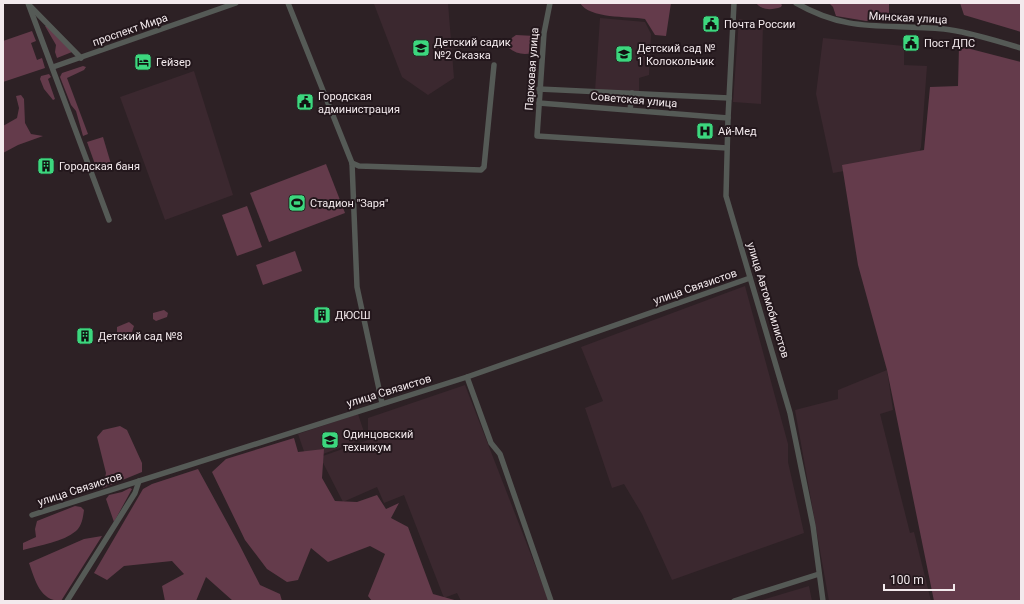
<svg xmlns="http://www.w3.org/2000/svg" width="1024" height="604" font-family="Roboto,sans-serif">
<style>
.built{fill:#3b282f}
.green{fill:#643b4b}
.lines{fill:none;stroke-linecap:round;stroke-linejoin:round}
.minor{stroke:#555a56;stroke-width:5.5}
.labels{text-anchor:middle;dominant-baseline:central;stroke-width:4;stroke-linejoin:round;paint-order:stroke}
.street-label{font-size:11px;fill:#f3eaed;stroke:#23171c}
.poi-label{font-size:11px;fill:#f3eaed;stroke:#23171c;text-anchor:start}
</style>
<rect width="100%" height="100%" fill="#2d2125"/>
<!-- built -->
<g class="built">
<polygon points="376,3 448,3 454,78 428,95 402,77 374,4"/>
<polygon points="600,18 645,22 651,34 649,75 639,78 639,94 595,91"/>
<polygon points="739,19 763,24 761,104 733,102"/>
<polygon points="823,38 904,46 904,65 927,66 921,147 917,158 833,173 816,94"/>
<polygon points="194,71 233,195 165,220 120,97"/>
<polygon points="745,286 788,444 788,462 804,533 672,580 642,514 624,484 612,488 585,408 603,401 581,347"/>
<polygon points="887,370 893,410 880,414 910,533 914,532 931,601 829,601 795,410 838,399 838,390"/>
<polygon points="465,385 549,601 461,601 457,593 444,598 404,495 384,503 377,487 343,502 320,457 368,440 368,418"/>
<polygon points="358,414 366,438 307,460 298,434"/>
<polygon points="809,586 812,601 759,601"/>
</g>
<!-- green -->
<g class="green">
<path d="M 580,3 L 671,3 L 666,36 L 655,35 L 645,19 C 627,16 590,19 580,3 Z"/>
<path d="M 756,3 L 780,3 L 782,5 L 781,7 C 772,10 763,11 756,3 Z"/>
<polygon points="829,3 889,3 889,19 866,21 836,16 833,7"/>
<polygon points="960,3 1021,3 1021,32 964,15"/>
<polygon points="45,26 47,26 72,52 57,58 55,52 56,45"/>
<polygon points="32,31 36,41 31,43 37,60 42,58 45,68 3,82 3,41"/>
<path d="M 516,35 L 535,36 L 539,43 L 538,50 C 529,56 517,55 509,48 L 509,40 Z"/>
<polygon points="959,46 1021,62 1021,601 934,601 887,370 858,265 842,165 924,150 930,87 958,86"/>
<polygon points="83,66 86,67 84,70 67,78 88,134 83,136 76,111 71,105 60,77 62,73"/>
<polygon points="49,74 51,77 48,79 55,99 53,100 44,89 40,79 41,76"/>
<polygon points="21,95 24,99 25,123 31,134 43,136 18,145 3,153 3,126 17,118 19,108 16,96"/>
<polygon points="103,137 111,164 98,170 96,167 87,142"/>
<polygon points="326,164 345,213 269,242 250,193"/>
<polygon points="247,206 262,247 237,256 222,215"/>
<polygon points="295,251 302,271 263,285 256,265"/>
<polygon points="164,310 168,313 167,317 156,321 153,319 153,313"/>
<polygon points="129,322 134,326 132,332 121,336 117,333 117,327"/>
<polygon points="120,426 127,430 142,463 142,472 103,488 106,473 97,437 103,430"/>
<polygon points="294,438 298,452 324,449 322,478 335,501 357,502 377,495 386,509 399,503 391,518 408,527 433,594 458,601 372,601 368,596 385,554 370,546 328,562 311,548 298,580 287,582 267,569 245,540 212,472 226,459"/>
<polygon points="198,469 239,544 260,585 280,594 282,601 233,601 206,577 196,601 165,601 162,586 184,574 172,561 124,566 107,580 94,573 143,489 152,484"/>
<polygon points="130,488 132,489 114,522 106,499 109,495 122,492"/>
<path d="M 75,506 L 81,507 L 84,510 C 83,517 82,526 76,531 C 63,542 40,545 23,550 L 23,543 L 36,537 L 35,529 L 37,521 Z"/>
<path d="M 102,536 L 61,601 C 40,601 35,580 29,563 L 84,539 Z"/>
</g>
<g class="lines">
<!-- minor -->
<g class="minor">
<polyline points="28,3 109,220"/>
<polyline points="288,3 352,163 357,287 382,403"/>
<polyline points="550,3 544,33 537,136 727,148"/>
<polyline points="734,3 728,118 726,196 790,413 813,526 823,601"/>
<path d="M 796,3 C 850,34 886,23 944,29 C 970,32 996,41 1021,48"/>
<polyline points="30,6 81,58"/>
<polyline points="53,67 236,3"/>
<polyline points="539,89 729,98"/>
<polyline points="539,103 728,118"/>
<polyline points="630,110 632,93"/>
<polyline points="352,163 359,166 481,170 484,167 494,65"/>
<polyline points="467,377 491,443 500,454 551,601"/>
<polyline points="32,515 467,377 750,278"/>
<polyline points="67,601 135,493 139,481"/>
<polyline points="734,601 819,574"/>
</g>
</g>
<!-- icons -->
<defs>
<symbol id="civic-square" viewBox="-11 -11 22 22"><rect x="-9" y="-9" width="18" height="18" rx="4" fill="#3cd77e" stroke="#23171c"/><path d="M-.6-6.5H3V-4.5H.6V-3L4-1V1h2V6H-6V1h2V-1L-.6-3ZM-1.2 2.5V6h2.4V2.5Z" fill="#111"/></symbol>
<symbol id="school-square" viewBox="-11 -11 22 22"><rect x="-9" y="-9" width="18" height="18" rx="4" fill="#3cd77e" stroke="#23171c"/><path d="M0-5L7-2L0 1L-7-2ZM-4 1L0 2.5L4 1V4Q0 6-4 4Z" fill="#111"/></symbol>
<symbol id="hotel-square" viewBox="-11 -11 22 22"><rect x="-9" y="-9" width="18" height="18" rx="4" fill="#3cd77e" stroke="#23171c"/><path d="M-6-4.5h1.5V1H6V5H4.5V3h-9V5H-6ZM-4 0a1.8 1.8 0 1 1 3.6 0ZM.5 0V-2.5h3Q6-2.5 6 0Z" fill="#111"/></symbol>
<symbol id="hospital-square" viewBox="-11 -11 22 22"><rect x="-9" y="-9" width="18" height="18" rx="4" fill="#3cd77e" stroke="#23171c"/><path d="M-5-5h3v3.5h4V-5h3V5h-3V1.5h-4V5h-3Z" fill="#111"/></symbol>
<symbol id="building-square" viewBox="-11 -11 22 22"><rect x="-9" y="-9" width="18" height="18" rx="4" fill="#3cd77e" stroke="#23171c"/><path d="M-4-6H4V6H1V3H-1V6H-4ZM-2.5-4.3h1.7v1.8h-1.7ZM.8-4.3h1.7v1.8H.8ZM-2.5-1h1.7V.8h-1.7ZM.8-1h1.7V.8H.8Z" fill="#111"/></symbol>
<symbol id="stadium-square" viewBox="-11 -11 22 22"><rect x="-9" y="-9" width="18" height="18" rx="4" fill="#3cd77e" stroke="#23171c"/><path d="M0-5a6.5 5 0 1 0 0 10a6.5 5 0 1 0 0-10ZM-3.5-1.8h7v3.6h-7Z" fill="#111"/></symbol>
</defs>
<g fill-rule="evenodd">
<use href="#civic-square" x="701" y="14" width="20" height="20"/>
<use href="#civic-square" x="901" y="33" width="20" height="20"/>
<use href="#school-square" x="411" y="38" width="20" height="20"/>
<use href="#school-square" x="614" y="44" width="20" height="20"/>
<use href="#hotel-square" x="133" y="52" width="20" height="20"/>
<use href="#civic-square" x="295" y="92" width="20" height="20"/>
<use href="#hospital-square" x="695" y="121" width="20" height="20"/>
<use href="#building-square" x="36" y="156" width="20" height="20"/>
<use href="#stadium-square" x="287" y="193" width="20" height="20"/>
<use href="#building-square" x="312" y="305" width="20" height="20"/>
<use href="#building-square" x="75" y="326" width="20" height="20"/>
<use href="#school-square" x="320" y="430" width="20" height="20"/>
</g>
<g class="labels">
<!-- street labels -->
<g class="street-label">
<text transform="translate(908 18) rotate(3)">Минская улица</text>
<text transform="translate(130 30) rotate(-19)">проспект Мира</text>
<text transform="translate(532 69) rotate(-86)">Парковая улица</text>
<text transform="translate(634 100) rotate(5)">Советская улица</text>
<text transform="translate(695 287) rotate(-19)">улица Связистов</text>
<text transform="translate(768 300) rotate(73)">улица Автомобилистов</text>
<text transform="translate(389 391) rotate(-17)">улица Связистов</text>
<text transform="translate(80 489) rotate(-18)">улица Связистов</text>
</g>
<!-- poi labels -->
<g class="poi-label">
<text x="724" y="24">Почта России</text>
<text x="434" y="42">Детский садик<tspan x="434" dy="13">№2 Сказка</tspan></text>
<text x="924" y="43">Пост ДПС</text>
<text x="637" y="48">Детский сад №<tspan x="637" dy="13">1 Колокольчик</tspan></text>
<text x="156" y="62">Гейзер</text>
<text x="318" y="96">Городская<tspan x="318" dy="13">администрация</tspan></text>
<text x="718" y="131">Ай-Мед</text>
<text x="59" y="166">Городская баня</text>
<text x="310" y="203">Стадион "Заря"</text>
<text x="335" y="315">ДЮСШ</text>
<text x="98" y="336">Детский сад №8</text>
<text x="343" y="434">Одинцовский<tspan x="343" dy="13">техникум</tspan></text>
</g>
</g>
<!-- border -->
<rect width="1024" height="604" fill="none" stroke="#f3eaed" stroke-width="8"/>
<!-- scale -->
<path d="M884 584v6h70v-6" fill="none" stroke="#f3eaed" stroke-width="2"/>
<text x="890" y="584" font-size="12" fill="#f3eaed" stroke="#23171c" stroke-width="3" paint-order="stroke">100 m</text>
</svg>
